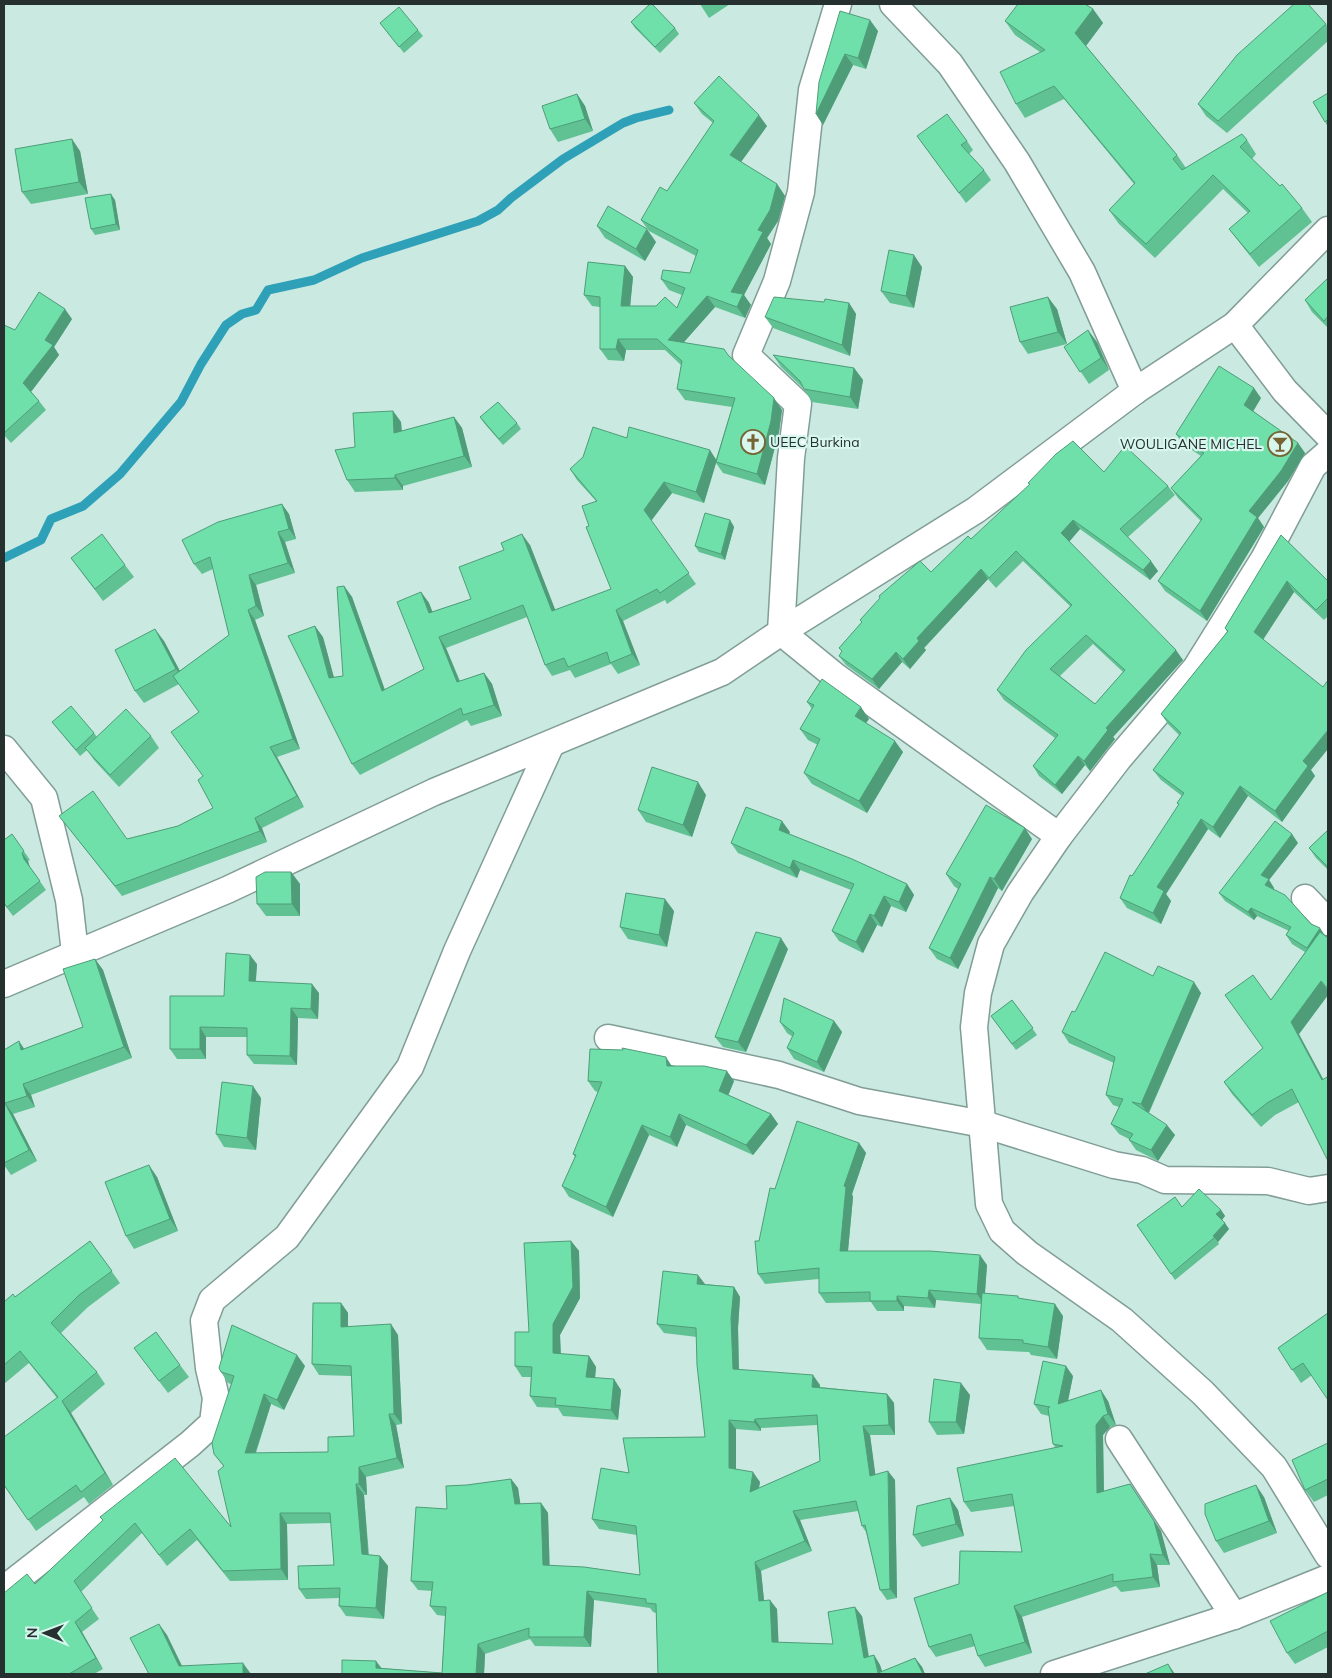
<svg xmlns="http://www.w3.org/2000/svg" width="1332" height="1678" font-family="Mulish,sans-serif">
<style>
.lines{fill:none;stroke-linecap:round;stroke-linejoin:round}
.stream{stroke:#2ea0b8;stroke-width:9}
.minor-casing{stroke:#809d96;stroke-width:29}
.minor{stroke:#fff;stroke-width:26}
.wall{fill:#60c193;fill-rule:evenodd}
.shaded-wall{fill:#4e9d78}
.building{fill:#70e0ab;stroke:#4e9d78;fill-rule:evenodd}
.labels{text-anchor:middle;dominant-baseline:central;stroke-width:4.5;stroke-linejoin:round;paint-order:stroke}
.poi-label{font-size:14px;fill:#26312f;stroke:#d7f6ee;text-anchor:start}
</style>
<rect width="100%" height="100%" fill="#cae9e1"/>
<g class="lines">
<!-- stream -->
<polyline class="stream" points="4,558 41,540 51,519 83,506 120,474 181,402 201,364 226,325 242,314 256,310 268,290 314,280 362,258 478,221 498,210 511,198 563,159 623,123 636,118 669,110"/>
<defs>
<g id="minor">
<polyline points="838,4 812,90 801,192 777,281 746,355 798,404 791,458 781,632 835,676 1059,836"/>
<polyline points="893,4 950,64 1017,162 1082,272 1135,391"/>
<polyline points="1235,325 1285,391 1328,435"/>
<polyline points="1328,453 1313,466 1264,559 1196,668 1119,758 1059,836 1020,893 991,944 978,993 974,1027 989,1204 1002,1231 1027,1253 1122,1320 1203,1393 1274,1467 1328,1555"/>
<polyline points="4,749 44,798 69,900 75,953"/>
<polyline points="1305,898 1328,922"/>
<polyline points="4,984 227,890 434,792 722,672 781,632 976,510 1135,391 1235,325 1328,230"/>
<polyline points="608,1038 779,1075 859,1101 983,1124 1114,1165 1142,1170 1165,1180 1268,1181 1309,1191 1328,1188"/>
<polyline points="1119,1439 1234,1616"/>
<polyline points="4,1589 190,1444 213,1423 216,1398 209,1368 204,1321 212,1300 287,1237 410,1067 457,951 551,744"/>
<polyline points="1054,1674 1234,1616 1328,1578"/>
</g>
</defs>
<!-- minor casing -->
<use href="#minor" class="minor-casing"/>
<!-- minor -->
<use href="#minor" class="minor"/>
</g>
<!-- wall -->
<g class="wall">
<polygon points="700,4 730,4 709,18"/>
<polygon points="1093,9 1103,23 1086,46 1177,155 1186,168 1247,140 1256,154 1252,159 1302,208 1312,222 1259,267 1239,242 1229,229 1248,213 1223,189 1155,258 1119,224 1109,210 1134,184 1064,99 1025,118 1016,104 1040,52 1015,35 1005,21"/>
<polygon points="840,11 878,31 866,69 853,65 823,125 816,114"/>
<polygon points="631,22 675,28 679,34 660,53 635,28"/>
<polygon points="380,23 418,30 423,36 404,53"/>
<polygon points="1326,24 1328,27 1328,41 1227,133 1206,116 1198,104"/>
<polygon points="1328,93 1328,127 1325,122"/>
<polygon points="577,94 585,106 593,131 558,142 550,129"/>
<polygon points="694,103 767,126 741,162 777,184 785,196 778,221 767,238 771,244 744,295 751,305 745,318 715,307 684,342 730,357 782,410 779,432 765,485 723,473 716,463 704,503 672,493 651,521 696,584 667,604 665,600 623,621 640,665 618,674 611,664 575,678 570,670 552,676 545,665 527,617 446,648 460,681 484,673 492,684 502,716 471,726 467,720 360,775 352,764 323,637 334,678 343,676 344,586 352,597 385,690 424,669 421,592 429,603 432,612 471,599 530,545 555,610 611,589 589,526 596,501 577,480 570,469 627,438 716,459 732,407 685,400 677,389 681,365 665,350 626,350 624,361 608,360 600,349 600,307 592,306 584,295 625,266 633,277 630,306 677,308 682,295 669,290 661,279 690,273 696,256 649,231 641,220 667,191 713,123 702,114"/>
<polygon points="917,136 967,141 973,150 969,154 984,170 991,180 966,203"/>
<polygon points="80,151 88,194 31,204 22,192"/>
<polygon points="115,200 120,230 95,235 91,229"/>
<polygon points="597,226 656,242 645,261 605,238"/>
<polygon points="922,267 914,308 890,303 881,291"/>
<polygon points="1328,278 1328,328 1312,312 1305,300"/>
<polygon points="824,302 849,303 856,314 850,356 773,328 765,317"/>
<polygon points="1057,309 1067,344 1028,354 1020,342"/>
<polygon points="72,319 54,347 59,355 31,392 39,401 46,410 11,443 4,435 4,325 15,330"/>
<polygon points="1097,342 1109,370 1089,384 1064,347"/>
<polygon points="773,355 854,368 863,380 858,409 812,402 804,389 781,367"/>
<polygon points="1261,398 1253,411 1298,443 1305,453 1288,481 1258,518 1264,527 1207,621 1165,591 1158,581 1201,521 1178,498 1171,488 1201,456 1183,444 1176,434"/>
<polygon points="393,411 401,422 402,431 454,417 462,428 472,467 403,486 403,490 355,492 347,480 355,447"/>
<polygon points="480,417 517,423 521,429 503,445 484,423"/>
<path d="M 1104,472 L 1168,486 L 1175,495 L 1128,537 L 1158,571 L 1150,580 L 1080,529 L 1069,542 L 1183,660 L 1113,737 L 1115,739 L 1090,771 L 1085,765 L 1062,794 L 1039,776 L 1033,766 L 1055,738 L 1004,700 L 997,690 L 1070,606 L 1023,561 L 996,588 L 988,579 L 924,648 L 926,650 L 910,669 L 902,662 L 879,689 L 846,665 L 839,656 L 842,651 L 839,648 L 862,622 L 860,620 L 931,572 L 971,539 ZM 1093,644 L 1123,672 L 1095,704 L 1060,676 Z"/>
<polygon points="289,514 296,539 285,542 295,573 256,585 264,616 255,620 300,749 277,757 304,807 262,828 267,842 122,896 67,826 59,816 127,839 178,826 213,808 203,777 199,712 179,684 144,703 135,691 164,641 180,671 229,635 213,569 202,574 194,564"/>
<polygon points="730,520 734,527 725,560 699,552 695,546"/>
<polygon points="1281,535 1328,581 1328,616 1324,620 1294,592 1263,639 1311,770 1315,776 1282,822 1248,796 1220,838 1208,829 1166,894 1171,901 1161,924 1127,908 1120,898 1132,876 1179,805 1177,803 1182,796 1161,780 1153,770 1179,735 1168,724 1161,714 1227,632 1225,628"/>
<polygon points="71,558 125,565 134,577 103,601"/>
<polygon points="807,702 869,719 866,723 903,752 867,813 812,784 804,773 818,745 808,740 800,729 812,709"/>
<polygon points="52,722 94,733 97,737 151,736 159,748 119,787 94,760 87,750 80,756"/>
<polygon points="706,795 692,837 646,822 638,810"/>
<polygon points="1328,830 1328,870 1316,858 1309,848"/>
<polygon points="790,832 789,834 907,884 914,895 906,912 891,906 882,927 877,925 863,953 839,941 832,931 851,890 800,870 797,878 738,853 731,843"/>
<polygon points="12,834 30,860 28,861 30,867 46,890 13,916 4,904 4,840"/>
<polygon points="1032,839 1002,891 998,888 958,969 937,959 929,948 958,889 954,886 946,874"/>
<polygon points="1298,843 1269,880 1274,888 1274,889 1311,924 1328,938 1328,995 1299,1034 1299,1102 1275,1115 1261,1127 1232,1094 1224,1082 1263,1048 1271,1000 1305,952 1292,944 1286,935 1289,931 1257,916 1254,920 1225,901 1219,893"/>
<polygon points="291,872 300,884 300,916 266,916 257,904"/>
<polygon points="674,911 667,947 628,939 620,927"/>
<polygon points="788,949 746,1052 723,1047 715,1037"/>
<polygon points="95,959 103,970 132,1058 31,1095 35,1107 13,1114 37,1161 11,1175 4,1165 4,1050 24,1049 83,1027"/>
<polygon points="257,964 256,981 319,993 318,1019 298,1018 297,1065 254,1064 247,1055 247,1037 206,1037 206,1059 177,1059 170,1049 224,996"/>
<polygon points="1153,976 1201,993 1149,1113 1175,1135 1158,1161 1136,1150 1129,1140 1129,1139 1119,1134 1111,1124 1119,1107 1113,1105 1106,1095 1114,1063 1069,1043 1062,1032 1075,1012"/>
<polygon points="1012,1000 1037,1035 1016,1050 991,1016"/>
<polygon points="834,1021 842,1032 824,1072 794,1059 787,1048 793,1037 787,1033 780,1022"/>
<polygon points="672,1066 734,1081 728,1095 771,1114 778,1124 753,1155 686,1125 677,1147 649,1135 613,1217 569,1197 562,1186 575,1157 573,1154 598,1092 595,1091 588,1081"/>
<polygon points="261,1098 256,1150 224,1147 216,1134"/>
<polygon points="859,1143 866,1153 852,1194 853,1197 848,1251 987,1265 985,1293 1020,1299 1063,1316 1057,1359 1031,1355 1029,1352 987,1350 979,1338 981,1304 936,1300 935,1308 904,1306 904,1311 877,1311 871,1302 826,1303 819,1293 819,1279 765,1284 758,1274 759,1241 775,1189"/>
<polygon points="157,1177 178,1231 134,1249 126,1236"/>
<polygon points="1182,1207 1221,1210 1225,1216 1222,1220 1229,1229 1218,1242 1219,1244 1175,1280 1137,1225"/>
<polygon points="90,1241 120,1283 88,1307 61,1333 97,1372 105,1384 71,1413 113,1485 89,1504 84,1497 36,1531 4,1485 57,1398 29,1363 4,1384 4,1302 15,1297"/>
<polygon points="571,1241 579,1251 580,1298 560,1335 561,1354 589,1356 596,1367 595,1378 621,1390 618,1420 563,1416 558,1408 537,1407 530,1396 531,1377 522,1377 515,1366 529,1332"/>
<path d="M 705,1284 L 734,1287 L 740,1297 L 738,1328 L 739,1369 L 820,1385 L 820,1387 L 887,1394 L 894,1403 L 895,1435 L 870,1435 L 875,1475 L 895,1480 L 897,1598 L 887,1600 L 880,1590 L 866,1532 L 862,1526 L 858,1511 L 800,1520 L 812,1551 L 761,1571 L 764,1600 L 777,1609 L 778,1643 L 833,1644 L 862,1616 L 869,1656 L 874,1655 L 880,1665 L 882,1672 L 915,1658 L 922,1667 L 925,1674 L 658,1674 L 656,1613 L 653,1612 L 650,1608 L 594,1600 L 591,1647 L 535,1646 L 530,1639 L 485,1654 L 484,1674 L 342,1674 L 381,1668 L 442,1673 L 445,1616 L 437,1615 L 430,1606 L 432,1591 L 418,1590 L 411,1581 L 447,1509 L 467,1485 L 511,1479 L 518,1488 L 520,1504 L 541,1503 L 548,1513 L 549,1566 L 640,1575 L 637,1535 L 599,1529 L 592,1519 L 629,1473 L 705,1437 L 697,1337 L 664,1333 L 657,1324 ZM 817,1425 L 820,1461 L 759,1488 L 760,1482 L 736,1469 L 736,1429 L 761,1431 L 761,1428 Z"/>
<polygon points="341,1303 348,1313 348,1326 398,1335 402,1424 396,1425 404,1468 366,1477 367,1495 364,1495 369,1555 380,1556 388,1566 384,1619 346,1616 339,1606 339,1598 306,1599 299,1589 334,1565 331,1523 287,1524 288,1580 230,1581 197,1540 167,1566 142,1533 81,1592 99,1619 82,1632 103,1669 94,1674 4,1674 35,1584 103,1520 231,1527 224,1467 214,1454 231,1384 228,1383 221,1372 305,1366 284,1410 271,1404 256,1453 328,1452 354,1436 351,1376 319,1375 312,1364"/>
<polygon points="1328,1313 1312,1375 1301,1383 1278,1348"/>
<polygon points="134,1348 180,1365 189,1377 168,1393"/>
<polygon points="1073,1376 1068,1401 1108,1401 1116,1425 1110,1427 1103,1435 1104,1491 1130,1484 1161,1531 1170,1565 1157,1565 1160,1587 1121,1592 1116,1586 1022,1617 1032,1653 985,1667 978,1656 975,1646 936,1657 929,1647 959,1584 1022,1552 1014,1506 971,1512 964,1502 1055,1447 1053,1444 1049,1416 1041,1414 1034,1404"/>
<polygon points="970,1395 964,1434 937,1435 929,1422"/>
<polygon points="1328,1443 1328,1495 1314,1502 1305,1490"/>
<polygon points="1264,1497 1277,1533 1224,1553 1216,1541"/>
<polygon points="950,1498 958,1510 964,1536 922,1547 913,1535"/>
<polygon points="1328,1593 1328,1647 1295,1664 1287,1653"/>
</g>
<!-- shaded-wall -->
<g class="shaded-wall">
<polygon points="1093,9 1103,23 1085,47 1075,33"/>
<polygon points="870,20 878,31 866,69 858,58"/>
<polygon points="845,54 853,65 823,125 816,114"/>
<polygon points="577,94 585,106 593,131 585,119"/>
<polygon points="759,115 767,126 738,166 730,155"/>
<polygon points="72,139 80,151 88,194 79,182"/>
<polygon points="777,184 785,196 778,221 767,238 771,244 744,295 751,305 745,318 737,307 731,292"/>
<polygon points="111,194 115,200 120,230 116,224"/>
<polygon points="647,229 656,242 645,261 636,249"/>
<polygon points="914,255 922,267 914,308 906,296"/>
<polygon points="625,266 633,277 629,318 621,306"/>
<polygon points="707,296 715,307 676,351 668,340"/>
<polygon points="1048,297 1057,309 1067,344 1058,332"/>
<polygon points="849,303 856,314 850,356 842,345"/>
<polygon points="65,309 72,319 54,347 59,355 30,393 23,383 45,340"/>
<polygon points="1088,330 1097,342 1109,370 1101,358"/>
<polygon points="618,339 626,350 624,361 616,349"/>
<polygon points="854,368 863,380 858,409 850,397"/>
<polygon points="1254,388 1261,398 1251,415 1244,405"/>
<polygon points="774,398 782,410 779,432 765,485 757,474"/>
<polygon points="393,411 401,422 402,444 394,433"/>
<polygon points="454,417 462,428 472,467 464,456"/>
<polygon points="1298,443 1305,453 1288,481 1258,518 1264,527 1207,621 1200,611 1249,511"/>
<polygon points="710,450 717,461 716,462 716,463 704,503 696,492"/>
<polygon points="395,475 403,486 403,490 395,478"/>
<polygon points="664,482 672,493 651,521 644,510"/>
<polygon points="282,504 289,514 296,539 289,529"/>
<polygon points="730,520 734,527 725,560 721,554"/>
<polygon points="1073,520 1080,529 1068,543 1061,533"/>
<polygon points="278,532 285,542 295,573 288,563"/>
<polygon points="522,534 530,545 560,622 552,611"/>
<polygon points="1151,561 1158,571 1150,580 1143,570"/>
<polygon points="981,569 988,579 924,648 926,650 910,669 903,659 917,638"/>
<polygon points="249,575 256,585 264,616 256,606"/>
<polygon points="1287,581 1294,592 1261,643 1254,632"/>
<polygon points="344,586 352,597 389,702 382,691"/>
<polygon points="421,592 429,603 437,623 429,613"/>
<polygon points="248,610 255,620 300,749 293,739"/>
<polygon points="616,610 623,621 640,665 632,654"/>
<polygon points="315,626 323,637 337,689 329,678"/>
<polygon points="155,629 164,641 185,681 176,669"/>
<polygon points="439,637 446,648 464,693 457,682"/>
<polygon points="1176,650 1183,660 1113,737 1115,739 1090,771 1084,761 1106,728"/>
<polygon points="896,652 902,662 879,689 872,679"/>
<polygon points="484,673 492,684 502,716 494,705"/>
<polygon points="861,707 869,719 863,727 855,716"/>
<polygon points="1328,730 1328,749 1311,770 1315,776 1282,822 1275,811 1303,761"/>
<polygon points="895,741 903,752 867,813 859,801"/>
<polygon points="270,747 277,757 304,807 297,796"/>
<polygon points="1078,756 1085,765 1062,794 1055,785"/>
<polygon points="698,782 706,795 692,837 683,825"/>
<polygon points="1240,786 1248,796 1220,838 1213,827"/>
<polygon points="255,818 262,828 267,842 260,831"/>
<polygon points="1201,819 1208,829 1166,894 1171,901 1161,924 1153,913 1157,887"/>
<polygon points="782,821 790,832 786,840 779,830"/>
<polygon points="1025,828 1032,839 1002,891 994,879"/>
<polygon points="1292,834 1298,843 1269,880 1274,888 1271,893 1265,885 1261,875"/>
<polygon points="22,853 28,861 30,868 24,859"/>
<polygon points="793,860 800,870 797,878 790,868"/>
<polygon points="291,872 300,884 300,916 292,904"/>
<polygon points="990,877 998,888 958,969 950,958"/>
<polygon points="907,884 914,895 906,912 899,902"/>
<polygon points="884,896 891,906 882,927 874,916"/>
<polygon points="665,899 674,911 667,947 659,935"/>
<polygon points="1251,908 1257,916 1254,920 1248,912"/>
<polygon points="870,914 877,925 863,953 856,942"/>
<polygon points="1320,928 1326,937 1307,948"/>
<polygon points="781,938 788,949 746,1052 738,1042"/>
<polygon points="250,955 257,964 255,990 249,981"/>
<polygon points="95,959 103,970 132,1058 124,1047"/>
<polygon points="1321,981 1328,991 1328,995 1299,1034 1328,1088 1322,1080 1291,1022"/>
<polygon points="1194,982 1201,993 1148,1114 1141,1104"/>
<polygon points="312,984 319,993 318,1019 311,1009"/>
<polygon points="291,1008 298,1018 297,1065 290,1056"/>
<polygon points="834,1021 842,1032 824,1072 817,1062"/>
<polygon points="200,1027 206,1037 206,1059 200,1049"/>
<polygon points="19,1041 27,1053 21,1050"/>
<polygon points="666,1057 673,1068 667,1066"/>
<polygon points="727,1071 734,1081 726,1101 719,1091"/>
<polygon points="23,1084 31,1095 35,1107 27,1096"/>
<polygon points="253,1086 261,1098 256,1150 247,1138"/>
<polygon points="5,1103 13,1114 37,1161 29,1150"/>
<polygon points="679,1114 686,1125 677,1147 670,1137"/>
<polygon points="771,1114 778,1124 753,1155 746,1145"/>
<polygon points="642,1125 649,1135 613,1217 606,1207"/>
<polygon points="1167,1125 1175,1135 1158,1161 1151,1150"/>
<polygon points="859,1143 866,1153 852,1194 853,1197 847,1261 840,1251 844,1186"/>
<polygon points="149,1165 157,1177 178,1231 170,1219"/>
<polygon points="1221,1210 1225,1216 1221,1221 1216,1214"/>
<polygon points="1225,1223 1229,1229 1218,1242 1213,1236"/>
<polygon points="571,1241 579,1251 580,1298 560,1335 561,1364 553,1353 553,1324"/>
<polygon points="980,1255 987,1265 984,1304 977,1294"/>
<polygon points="698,1275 705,1284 704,1294 697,1284"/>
<polygon points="734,1287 740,1297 738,1328 739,1379 733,1369 731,1318"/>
<polygon points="929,1290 936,1300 935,1308 928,1298"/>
<polygon points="897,1296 904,1306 904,1311 897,1301"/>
<polygon points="341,1303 348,1313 348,1337 341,1327"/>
<polygon points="1055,1304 1063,1316 1057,1359 1048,1347"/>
<polygon points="391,1324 398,1335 402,1424 394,1414"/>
<polygon points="297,1355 305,1366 284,1410 277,1400"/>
<polygon points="589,1356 596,1367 594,1388 586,1377"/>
<polygon points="1066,1366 1073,1376 1065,1415 1058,1404"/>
<polygon points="813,1375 820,1385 819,1396 812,1387"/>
<polygon points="614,1379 621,1390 618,1420 611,1410"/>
<polygon points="961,1383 970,1395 964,1434 956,1422"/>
<polygon points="1101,1390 1108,1401 1116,1425 1108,1414"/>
<polygon points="264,1394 271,1404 252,1463 245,1453"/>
<polygon points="887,1394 894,1403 895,1435 889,1425"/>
<polygon points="62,1401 71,1413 113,1485 105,1473"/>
<polygon points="389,1414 396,1425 404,1468 397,1458"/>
<polygon points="1103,1416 1110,1427 1103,1435 1104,1503 1097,1493 1096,1425"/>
<polygon points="755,1419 761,1428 761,1431 754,1422"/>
<polygon points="729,1420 736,1429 736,1478 729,1468"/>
<polygon points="863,1426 870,1435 877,1486 870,1476"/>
<polygon points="359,1467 366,1477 367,1495 359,1484"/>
<polygon points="888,1471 895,1480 897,1598 890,1589"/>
<polygon points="753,1472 760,1482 756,1502 750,1492"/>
<polygon points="511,1479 518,1488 522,1514 515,1504"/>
<polygon points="356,1484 364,1495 369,1565 362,1554"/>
<polygon points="1130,1484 1161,1531 1170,1565 1163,1555"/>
<polygon points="1256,1485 1264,1497 1277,1533 1269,1521"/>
<polygon points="950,1498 958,1510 964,1536 956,1524"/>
<polygon points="541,1503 548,1513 550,1575 543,1565"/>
<polygon points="793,1511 800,1520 812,1551 805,1541"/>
<polygon points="280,1513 287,1524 288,1580 281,1569"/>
<polygon points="1150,1554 1157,1565 1160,1587 1153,1577"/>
<polygon points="380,1556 388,1566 384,1619 376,1608"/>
<polygon points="755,1562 761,1571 765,1610 759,1601"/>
<polygon points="587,1591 594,1600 591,1647 584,1637"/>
<polygon points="770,1600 777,1609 779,1652 772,1642"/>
<polygon points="1014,1606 1022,1617 1032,1653 1025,1642"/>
<polygon points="855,1607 862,1616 870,1667 864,1658"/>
<polygon points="75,1622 82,1632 103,1669 96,1658"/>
<polygon points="159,1624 167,1635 186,1674 179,1666"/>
<polygon points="478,1644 485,1654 484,1674 476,1674"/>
<polygon points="874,1655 880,1665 883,1674 879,1674"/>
<polygon points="915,1658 922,1667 925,1674 923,1674"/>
<polygon points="376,1661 383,1670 376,1668"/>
<polygon points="243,1663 251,1674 243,1674"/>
<polygon points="1168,1664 1175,1674 1173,1674"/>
</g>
<!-- building -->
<g class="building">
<polygon points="650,4 652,4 675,28 655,47 631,22"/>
<polygon points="1018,4 1085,4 1093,9 1075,33 1177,155 1173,159 1182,170 1242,134 1247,140 1240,147 1280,186 1282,184 1302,208 1250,254 1229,229 1250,211 1213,175 1146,244 1109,210 1135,183 1054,86 1016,104 1000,72 1045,50 1005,21"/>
<polygon points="1294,4 1308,4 1326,24 1218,121 1198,104 1237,55"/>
<polygon points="399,7 418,30 399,47 380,23"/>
<polygon points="840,11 870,20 858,58 845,54 816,114 819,82"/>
<polygon points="719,76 759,115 730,155 777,184 770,210 758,230 763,232 731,292 743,294 737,307 707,296 668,340 724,349 728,355 774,398 771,421 757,474 716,462 735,398 677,389 682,361 657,339 618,339 616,349 600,349 600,297 584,295 588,262 625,266 621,306 656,306 665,297 677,308 685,288 661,279 663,270 690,273 698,250 641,220 660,187 667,191 714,121 694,103"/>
<polygon points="1328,93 1328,119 1325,122 1313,102"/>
<polygon points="577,94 585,119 550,129 542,106"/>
<polygon points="947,114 967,141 961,145 984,170 959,193 917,136"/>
<polygon points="72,139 79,182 22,192 15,149"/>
<polygon points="111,194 116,224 91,229 85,198"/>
<polygon points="608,206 647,229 636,249 597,226"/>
<polygon points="889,250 914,255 906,296 881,291"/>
<polygon points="1328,278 1328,316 1324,321 1305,300"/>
<polygon points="39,292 65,309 45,340 53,345 23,383 39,401 4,433 4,325 15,330"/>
<polygon points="774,297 824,302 825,299 849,303 842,345 765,317"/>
<polygon points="1048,297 1058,332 1020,342 1010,307"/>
<polygon points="1088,330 1101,358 1080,372 1064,347"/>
<polygon points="773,355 854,368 850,397 804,389 800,381"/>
<polygon points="1219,366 1254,388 1244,405 1298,443 1281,471 1249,511 1257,517 1200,611 1158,581 1202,519 1171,488 1204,453 1176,434"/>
<polygon points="498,402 517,423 499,439 480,417"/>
<polygon points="393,411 394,433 454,417 464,456 395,475 395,478 347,480 335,450 355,447 353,413"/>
<polygon points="593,427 627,438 629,427 710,450 696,492 664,482 644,510 689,573 660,593 657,589 616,610 632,654 610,663 607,652 568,667 564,658 545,665 523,605 439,637 457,682 484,673 494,705 463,715 461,708 352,764 288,636 315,626 329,678 343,676 337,587 344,586 382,691 424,669 397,602 421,592 429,613 471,599 459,567 504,550 501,543 522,534 552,611 611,589 586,527 589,526 582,506 597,501 570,469 583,457"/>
<path d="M 1073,441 L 1104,472 L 1125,446 L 1168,486 L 1120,529 L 1151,561 L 1143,570 L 1073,520 L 1061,533 L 1176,650 L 1106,728 L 1108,730 L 1084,761 L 1078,756 L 1055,785 L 1033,766 L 1058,735 L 997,690 L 1026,650 L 1072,605 L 1016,551 L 989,578 L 981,569 L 917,638 L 919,641 L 903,659 L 896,652 L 872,679 L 839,656 L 842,651 L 839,648 L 862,622 L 860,620 L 880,598 L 879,596 L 920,561 L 931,572 L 968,536 L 971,539 L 1030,484 L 1028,483 L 1056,454 ZM 1086,635 L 1125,670 L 1095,704 L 1050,669 Z"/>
<polygon points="282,504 289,529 278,532 288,563 249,575 256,606 248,610 293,739 270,747 297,796 255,818 260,831 115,886 59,816 93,791 127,839 178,826 213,808 198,780 203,776 171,732 199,712 173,676 229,635 210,557 194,564 182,540 218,522"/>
<polygon points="705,513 730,520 721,554 695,546"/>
<polygon points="102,534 125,565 95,589 71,558"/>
<polygon points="1281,535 1328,581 1328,598 1316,610 1287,581 1254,632 1323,687 1328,680 1328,730 1303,761 1308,766 1275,811 1240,786 1213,827 1201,819 1157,887 1164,891 1153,913 1120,898 1130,875 1132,876 1179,804 1177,803 1184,793 1153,770 1181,733 1161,714 1228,631 1225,628"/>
<polygon points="155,629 176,669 135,691 115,650"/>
<polygon points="822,679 861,707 855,716 895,741 859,801 804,773 820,739 800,729 814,705 807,702"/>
<polygon points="71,706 94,733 76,750 52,722"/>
<polygon points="126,709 151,736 110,775 85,748"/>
<polygon points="652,767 698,782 683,825 638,810"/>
<polygon points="986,805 1025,828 994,879 990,877 950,958 929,948 961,884 946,874"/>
<polygon points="746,807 782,821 779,830 852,859 907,884 899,902 884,896 874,916 870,914 856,942 832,931 854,884 793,860 790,868 731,843"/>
<polygon points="1275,821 1292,834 1261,875 1269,879 1265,885 1285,895 1311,924 1320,928 1307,948 1286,935 1291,927 1251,908 1248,912 1219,893"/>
<polygon points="1328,830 1328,867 1309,848"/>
<polygon points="12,834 24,851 22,853 24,859 40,881 7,907 4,903 4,840"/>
<polygon points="265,872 291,872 292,904 257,904 256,877"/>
<polygon points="626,893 665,899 659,935 620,927"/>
<polygon points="756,932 781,938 738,1042 715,1037"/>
<polygon points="1320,932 1328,938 1328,989 1321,981 1291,1022 1322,1080 1327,1077 1328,1079 1328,1161 1292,1089 1267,1103 1252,1115 1224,1082 1263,1048 1225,995 1253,975 1271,1000"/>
<polygon points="1105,952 1153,976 1158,966 1194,982 1141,1104 1132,1102 1167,1125 1151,1150 1129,1140 1133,1134 1111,1124 1123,1099 1106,1095 1115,1057 1062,1032 1072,1011 1075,1012"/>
<polygon points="226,953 250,955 249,981 312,984 311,1009 291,1008 290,1056 247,1055 247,1028 200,1027 200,1049 170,1049 170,996 224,996"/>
<polygon points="95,959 124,1047 23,1084 27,1096 5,1103 29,1150 4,1163 4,1050 19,1041 21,1050 83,1027 63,969"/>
<polygon points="784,998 834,1021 817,1062 787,1048 794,1033 780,1022"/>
<polygon points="1012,1000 1033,1028 1012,1044 991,1016"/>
<polygon points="622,1048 666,1057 667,1066 704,1066 727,1071 719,1091 771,1114 746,1145 679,1114 670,1137 642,1125 606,1207 562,1186 576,1155 573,1154 602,1082 588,1081 590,1049 623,1050"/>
<polygon points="222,1082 253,1086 247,1138 216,1134"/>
<polygon points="797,1121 859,1143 844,1186 846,1187 840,1251 930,1251 980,1255 977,1294 929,1290 928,1298 897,1296 897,1301 870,1301 870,1292 819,1293 819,1268 758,1274 755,1241 759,1241 770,1188 775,1189"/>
<polygon points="149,1165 170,1219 126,1236 105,1182"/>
<polygon points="1199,1189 1221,1210 1216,1214 1225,1223 1213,1236 1215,1237 1171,1274 1137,1225 1175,1197 1182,1207"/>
<polygon points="90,1241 112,1271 79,1295 51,1323 97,1372 62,1401 105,1473 81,1492 76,1485 28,1520 4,1485 4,1437 58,1397 20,1351 4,1365 4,1302 13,1294 15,1297"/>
<polygon points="571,1241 573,1287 553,1324 553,1353 589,1356 586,1377 614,1379 611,1410 555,1405 556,1398 530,1396 532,1367 515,1366 515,1332 529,1332 524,1243"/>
<path d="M 663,1271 L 698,1275 L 697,1284 L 734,1287 L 731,1318 L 733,1369 L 813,1375 L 812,1387 L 887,1394 L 889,1425 L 863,1426 L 870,1476 L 888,1471 L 890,1589 L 880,1590 L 865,1525 L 862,1526 L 856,1501 L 793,1511 L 805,1541 L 755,1562 L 759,1601 L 770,1600 L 772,1642 L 833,1644 L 828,1612 L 855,1607 L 864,1658 L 874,1655 L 878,1673 L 915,1658 L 923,1674 L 658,1674 L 656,1604 L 646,1603 L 646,1599 L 587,1591 L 584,1637 L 529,1637 L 529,1628 L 478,1644 L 476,1674 L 342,1674 L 342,1660 L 376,1661 L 376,1668 L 442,1673 L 446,1607 L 430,1606 L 433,1582 L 411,1581 L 416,1507 L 447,1509 L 446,1486 L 467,1485 L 511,1479 L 515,1504 L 541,1503 L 543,1565 L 584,1567 L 640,1575 L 636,1526 L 592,1519 L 601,1468 L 629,1473 L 623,1438 L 705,1437 L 697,1365 L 696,1328 L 657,1324 ZM 817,1415 L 820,1461 L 750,1492 L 753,1472 L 729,1468 L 729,1420 L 754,1422 L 755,1419 Z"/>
<polygon points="982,1293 1018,1296 1018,1298 1055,1304 1048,1347 1023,1343 1023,1340 979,1338"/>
<polygon points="313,1303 341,1303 341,1327 391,1324 394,1414 389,1414 397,1458 359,1467 359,1484 356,1484 362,1554 380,1556 376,1608 339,1606 340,1588 299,1589 298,1566 334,1565 330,1513 280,1513 281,1569 223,1571 190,1529 159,1555 135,1523 74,1581 92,1608 75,1622 96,1658 69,1674 4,1674 4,1593 27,1574 35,1584 103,1520 100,1517 175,1458 231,1527 218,1471 224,1466 214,1454 212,1443 234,1376 221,1372 219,1368 232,1325 297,1355 277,1400 264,1394 245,1453 328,1452 328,1437 354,1436 351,1366 312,1364"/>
<polygon points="1328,1313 1328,1400 1303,1363 1292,1370 1278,1348"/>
<polygon points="156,1332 180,1365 159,1381 134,1348"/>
<polygon points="1043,1361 1066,1366 1058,1404 1101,1390 1108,1414 1103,1416 1096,1425 1097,1493 1130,1484 1154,1521 1163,1555 1150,1554 1153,1577 1113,1582 1113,1574 1014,1606 1025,1642 978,1656 971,1634 929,1647 914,1598 959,1584 960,1551 1022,1552 1012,1494 964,1502 957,1468 1063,1446 1053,1444 1048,1408 1050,1407 1034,1404"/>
<polygon points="934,1379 961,1383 956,1422 929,1422"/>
<polygon points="1328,1443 1328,1479 1305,1490 1292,1460"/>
<polygon points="1256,1485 1269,1521 1216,1541 1205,1514 1205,1504"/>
<polygon points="950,1498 956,1524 913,1535 917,1506"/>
<polygon points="1328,1592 1328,1631 1287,1653 1270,1621"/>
<polygon points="159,1624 179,1666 243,1663 243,1674 149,1674 130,1638"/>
<polygon points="1168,1664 1173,1674 1145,1674"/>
</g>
<!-- icons -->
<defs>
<symbol id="church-ring" viewBox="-11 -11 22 22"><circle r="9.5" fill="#d7f6ee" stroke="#766331" stroke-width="1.5"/><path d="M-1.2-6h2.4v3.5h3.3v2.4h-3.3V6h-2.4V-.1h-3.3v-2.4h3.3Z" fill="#766331"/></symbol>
<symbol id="bar-ring" viewBox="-11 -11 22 22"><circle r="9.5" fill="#d7f6ee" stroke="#766331" stroke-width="1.5"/><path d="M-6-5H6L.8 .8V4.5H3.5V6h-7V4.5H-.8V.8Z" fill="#766331"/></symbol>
</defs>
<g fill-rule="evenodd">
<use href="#church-ring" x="739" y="428" width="28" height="28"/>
<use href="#bar-ring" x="1266" y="430" width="28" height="28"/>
</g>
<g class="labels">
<!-- poi labels -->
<g class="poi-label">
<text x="770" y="442">UEEC Burkina</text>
<text x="1262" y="444" text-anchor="end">WOULIGANE MICHEL</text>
</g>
</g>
<!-- border -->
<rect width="1332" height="1678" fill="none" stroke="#26312f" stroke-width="10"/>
<!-- north arrow -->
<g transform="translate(45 1633) rotate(271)" stroke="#d7f6ee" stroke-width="4" paint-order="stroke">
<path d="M0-4L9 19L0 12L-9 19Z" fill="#26312f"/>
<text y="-8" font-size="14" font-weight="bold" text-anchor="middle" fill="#26312f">N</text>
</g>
</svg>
